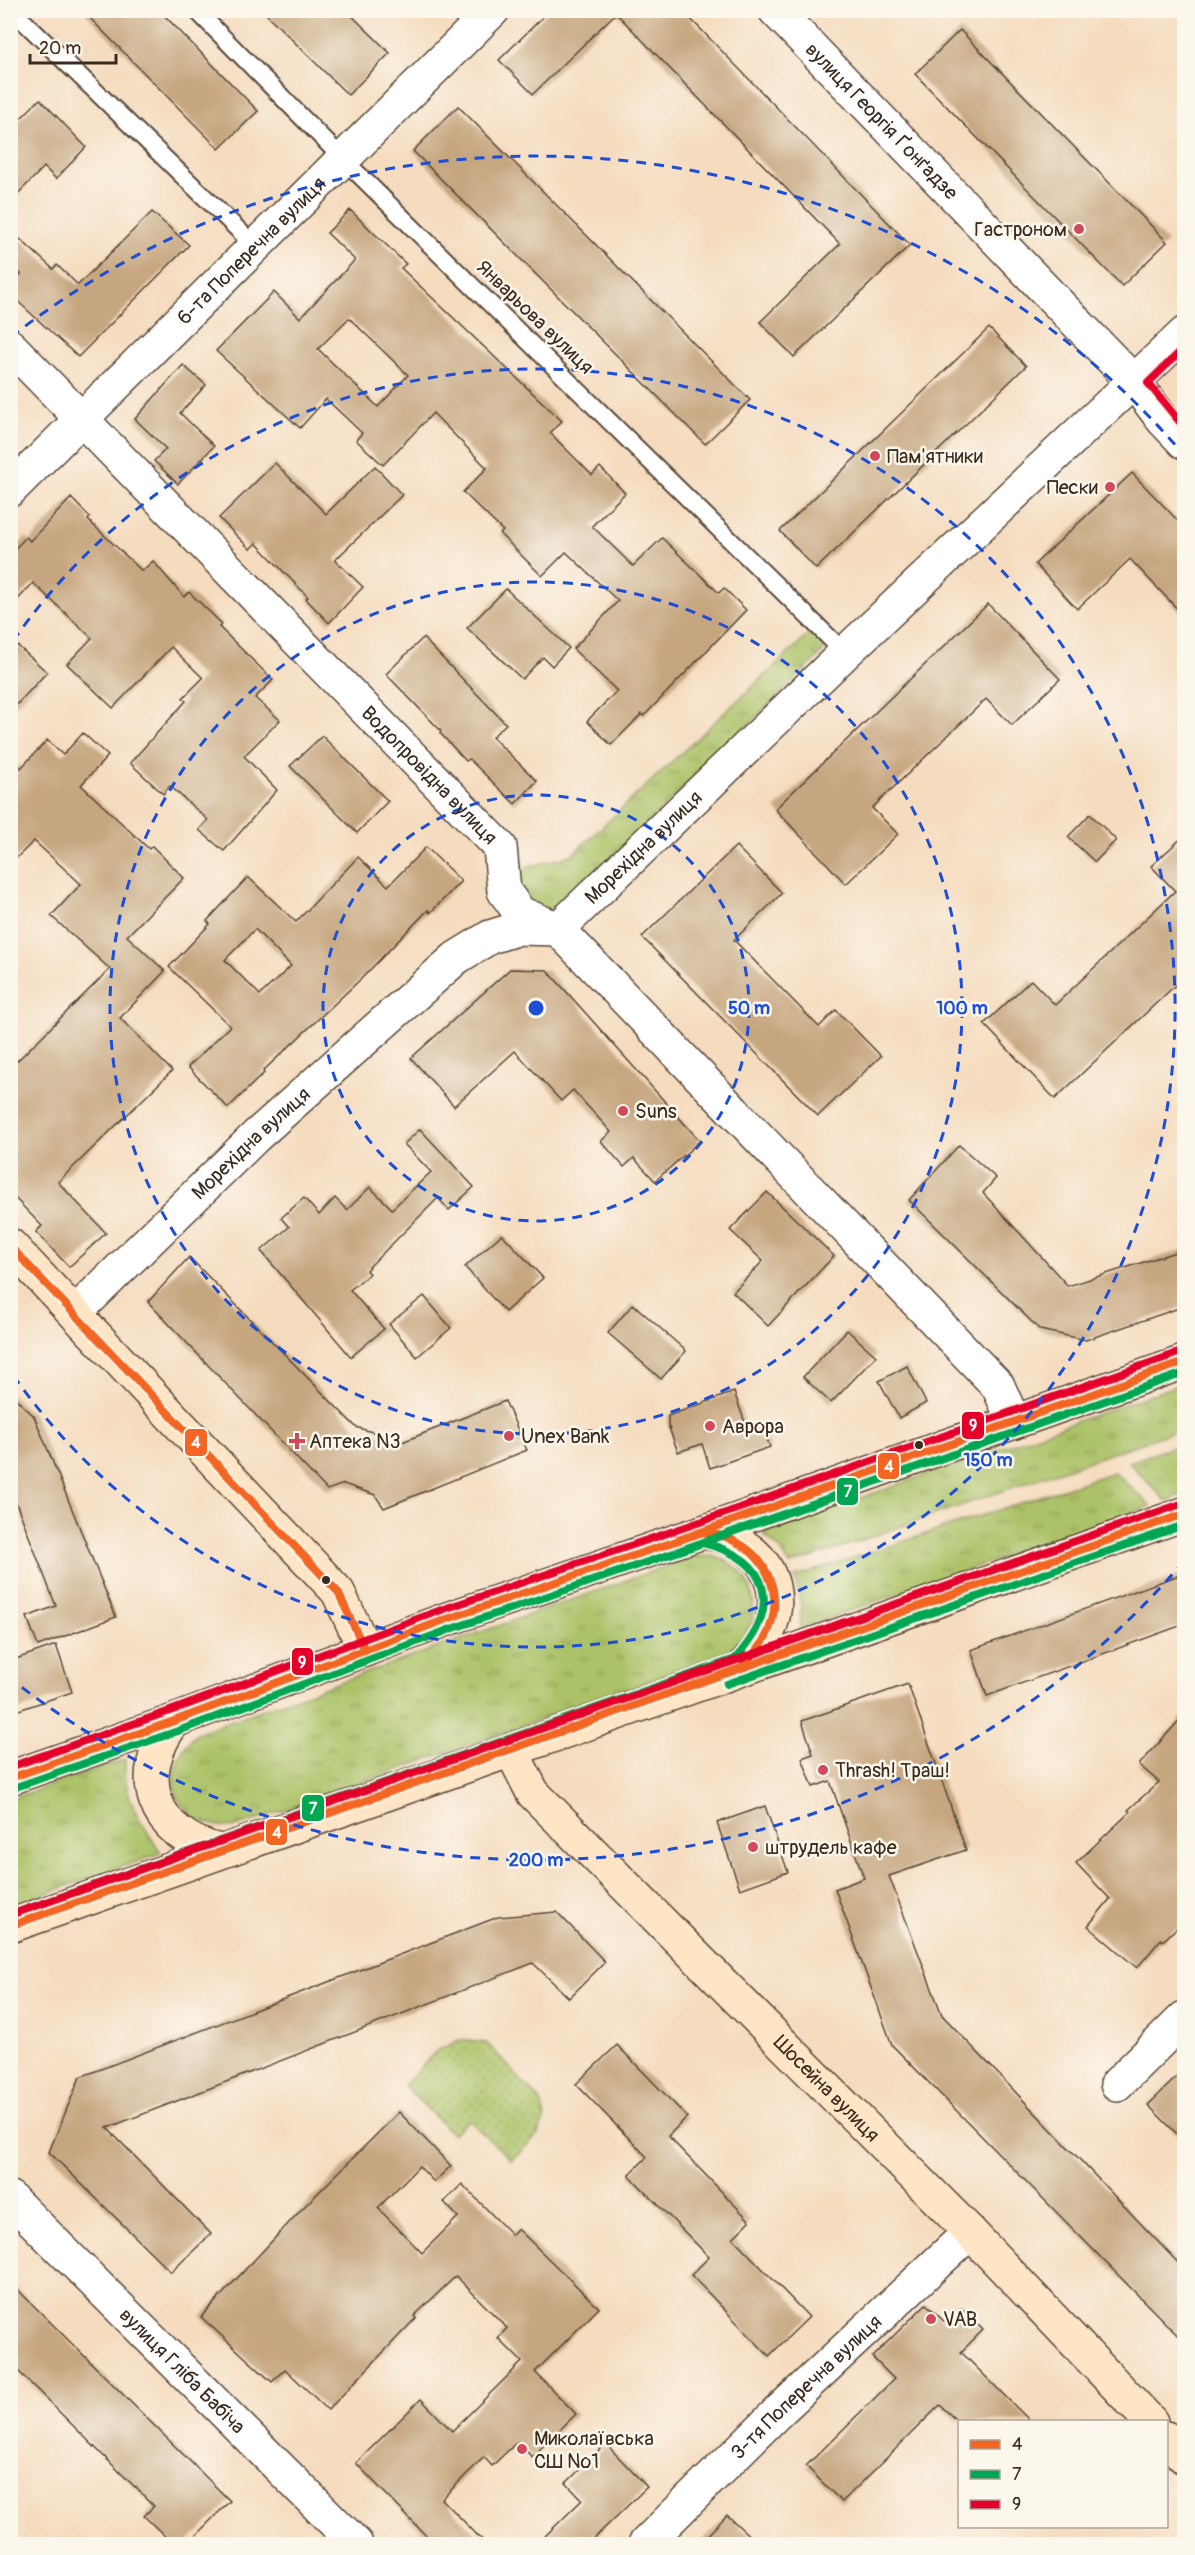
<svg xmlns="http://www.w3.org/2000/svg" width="1195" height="2555" font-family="Pangolin,sans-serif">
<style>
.grass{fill:url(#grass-tufts);stroke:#747642;stroke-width:1.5}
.park{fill:url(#park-dots);stroke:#747642;stroke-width:1.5}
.building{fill:#c6a67f;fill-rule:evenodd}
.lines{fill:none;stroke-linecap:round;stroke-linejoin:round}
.lane-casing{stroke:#574536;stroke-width:20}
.street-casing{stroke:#574536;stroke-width:36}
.secondary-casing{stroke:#574536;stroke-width:36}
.lane{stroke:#fff;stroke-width:16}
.street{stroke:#fff;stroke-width:33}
.secondary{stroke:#fde5c5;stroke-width:33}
.bus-1-casing{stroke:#fbf7ec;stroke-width:12}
.bus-2-casing{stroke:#fbf7ec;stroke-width:12}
.bus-3-casing{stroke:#fbf7ec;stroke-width:12}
.bus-1{stroke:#f26522;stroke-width:8}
.bus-2{stroke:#00a651;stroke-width:8}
.bus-3{stroke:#e4002b;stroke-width:8}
.ring{fill:none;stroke:#1d4ed8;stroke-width:3;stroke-dasharray:10 8}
.poi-dot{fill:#d1495b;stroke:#fbf7ec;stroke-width:2}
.bus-dot{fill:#3b2a1e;stroke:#fbf7ec;stroke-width:2}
.labels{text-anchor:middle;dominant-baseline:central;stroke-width:5;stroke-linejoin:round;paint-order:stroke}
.street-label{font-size:20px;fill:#3b2a1e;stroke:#fbf7ec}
.poi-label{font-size:20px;fill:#3b2a1e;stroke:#fbf7ec;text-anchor:start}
.centre{fill:#1d4ed8;stroke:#fbf7ec;stroke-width:3}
.ring-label{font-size:18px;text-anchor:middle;font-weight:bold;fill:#1d4ed8;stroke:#fbf7ec;stroke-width:5;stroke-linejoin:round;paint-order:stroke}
.line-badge{stroke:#fbf7ec;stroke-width:2}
.badge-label{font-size:16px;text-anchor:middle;font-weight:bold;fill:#fff}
</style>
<defs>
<pattern id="grass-tufts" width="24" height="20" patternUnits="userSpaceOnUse" patternTransform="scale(1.5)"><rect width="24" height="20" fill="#acc267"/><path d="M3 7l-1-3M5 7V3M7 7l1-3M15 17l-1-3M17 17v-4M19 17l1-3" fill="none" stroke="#8d9e54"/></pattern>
<pattern id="park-dots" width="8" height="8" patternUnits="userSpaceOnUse" patternTransform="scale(1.5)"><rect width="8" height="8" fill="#acc267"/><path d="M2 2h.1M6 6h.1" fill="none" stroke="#8d9e54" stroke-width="1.8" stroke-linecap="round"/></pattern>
</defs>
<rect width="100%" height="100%" fill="#fbf7ec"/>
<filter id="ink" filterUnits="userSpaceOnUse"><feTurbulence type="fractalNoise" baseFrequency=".0167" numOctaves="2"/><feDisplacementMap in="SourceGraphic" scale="12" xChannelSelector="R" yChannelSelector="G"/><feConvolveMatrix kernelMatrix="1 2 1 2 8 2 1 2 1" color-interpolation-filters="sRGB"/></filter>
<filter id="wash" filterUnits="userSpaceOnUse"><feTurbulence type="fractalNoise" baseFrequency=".008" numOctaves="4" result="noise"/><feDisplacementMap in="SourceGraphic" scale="24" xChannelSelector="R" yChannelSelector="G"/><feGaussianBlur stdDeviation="1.35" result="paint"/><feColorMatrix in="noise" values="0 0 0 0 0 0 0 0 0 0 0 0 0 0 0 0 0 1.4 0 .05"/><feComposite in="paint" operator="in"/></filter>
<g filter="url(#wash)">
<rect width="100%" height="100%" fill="#f5dcbf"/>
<!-- grass -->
<g class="grass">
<path d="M 809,634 C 818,636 822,641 824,651 L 561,907 L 537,913 L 511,873 C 531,863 553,863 573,854 Z"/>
<polygon points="1184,1383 1184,1428 790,1565 781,1550 762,1533"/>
<polygon points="1184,1443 1184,1494 1166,1501 1129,1462"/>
<polygon points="1114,1472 1151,1506 800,1628 801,1606 795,1577"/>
<path d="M 692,1557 C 699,1557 708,1555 715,1557 C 762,1568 766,1631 726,1654 L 233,1828 C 219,1826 205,1825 193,1816 C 161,1794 173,1748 202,1731 Z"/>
<path d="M 125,1759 C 123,1799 140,1821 161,1853 L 11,1906 L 11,1799 Z"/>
</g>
<!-- park -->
<polygon class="park" points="459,2040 487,2043 541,2102 545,2118 537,2136 511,2160 469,2120 452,2134 404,2085 436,2051"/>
<g id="blocks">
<!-- building -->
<g class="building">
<polygon points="82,10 159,10 258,111 219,149"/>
<polygon points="262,10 346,10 390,53 348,95"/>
<polygon points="550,10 682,10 910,245 794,357 760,322 840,244 616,13 533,94 499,60"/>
<polygon points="960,30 1167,242 1122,286 915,74"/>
<polygon points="40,99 86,147 56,179 44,167 10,202 10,129"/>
<polygon points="458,106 750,400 705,444 413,151"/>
<path d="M 350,210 L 406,264 L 401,268 L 562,421 L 550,433 L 592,475 L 600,467 L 625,493 L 592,526 L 633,566 L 662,538 L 719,593 L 724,588 L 746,610 L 644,716 L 642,714 L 611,745 L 587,721 L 617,691 L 573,649 L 618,601 L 566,552 L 542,576 L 500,534 L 503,531 L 463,492 L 487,468 L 433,413 L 383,465 L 356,440 L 362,433 L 326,399 L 300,428 L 216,351 L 274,292 L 300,318 L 355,260 L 327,233 ZM 349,318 L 408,375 L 378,407 L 318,349 Z"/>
<polygon points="152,212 189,245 78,357 10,294 10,286 21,274 10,264 10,230 53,269 57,265 78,285"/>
<polygon points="989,328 1026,366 816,569 780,531"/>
<polygon points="183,365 206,385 180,413 214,446 178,484 154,461 166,449 135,419"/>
<polygon points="275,463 326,514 375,466 402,495 335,560 363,587 329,623 306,599 308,597 256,543 250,549 219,518"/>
<polygon points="1132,473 1185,528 1185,617 1130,559 1077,609 1035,564"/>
<polygon points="71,498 90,517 88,520 142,571 153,561 184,597 189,592 222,624 219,627 273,680 255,698 280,720 244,756 277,790 224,851 199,830 208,820 170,786 163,794 130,763 186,701 183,698 203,678 171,647 113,708 67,664 92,638 33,583 10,608 10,554 26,537 30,541"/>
<polygon points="506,589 569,648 552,666 543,657 522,679 467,628"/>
<polygon points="988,604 1060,679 1012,725 986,699 872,808 898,834 846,884 775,809"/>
<polygon points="423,638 506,724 492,737 537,781 515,804 469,759 466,761 440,733 441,731 386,674"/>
<polygon points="10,639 47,672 10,712"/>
<polygon points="83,733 108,756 81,785 149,849 152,846 184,878 127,936 165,971 120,1018 172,1071 58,1182 106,1233 69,1267 36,1232 42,1226 10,1193 10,1068 110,969 51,916 81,884 34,841 10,864 10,758 21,768 47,740 63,755"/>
<polygon points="322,736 388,801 357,833 290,766"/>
<polygon points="1090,814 1116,840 1095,862 1068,837"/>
<polygon points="1185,835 1185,976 1055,1099 984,1024 1031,980 1055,1005 1175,891 1151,866"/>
<polygon points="736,846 782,893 734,940 819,1027 836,1010 881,1056 818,1116 642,937"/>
<path d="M 426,847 L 461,881 L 430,913 L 428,910 L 363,977 L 263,1071 L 264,1073 L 228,1108 L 188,1067 L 230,1026 L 169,967 L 210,924 L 207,921 L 248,877 L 296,922 L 358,857 L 388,886 ZM 255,929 L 291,966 L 260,995 L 225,960 Z"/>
<polygon points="510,969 547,970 700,1141 655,1181 634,1158 624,1167 601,1141 611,1132 573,1090 561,1101 515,1051 454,1106 411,1058"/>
<polygon points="420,1129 474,1187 449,1210 438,1198 366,1270 369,1274 350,1290 384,1329 351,1357 261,1251 289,1227 281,1218 304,1198 319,1215 335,1198 347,1210 370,1187 392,1209 431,1172 404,1144"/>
<polygon points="959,1145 996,1178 983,1193 1068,1286 1185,1249 1185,1306 1086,1340 1040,1330 909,1200"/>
<polygon points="767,1192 834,1256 768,1326 733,1292 763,1261 730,1230"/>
<polygon points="502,1234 543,1278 505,1312 465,1267"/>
<polygon points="189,1257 356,1427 385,1436 392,1446 505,1401 527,1450 384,1508 375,1495 344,1484 327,1490 148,1302"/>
<polygon points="424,1296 451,1328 417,1357 389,1324"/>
<polygon points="633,1304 686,1351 661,1379 608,1333"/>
<polygon points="847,1330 876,1356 831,1403 803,1377"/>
<polygon points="907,1366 926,1403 899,1418 879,1381"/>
<polygon points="734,1392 747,1428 761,1423 770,1447 710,1468 702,1444 678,1452 668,1425 668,1416"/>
<polygon points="10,1393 34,1416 116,1617 38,1646 27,1617 56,1606 10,1487"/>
<polygon points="1185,1573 1185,1624 987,1696 971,1650"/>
<polygon points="56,1645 72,1692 10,1713 10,1661"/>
<polygon points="908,1684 966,1850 889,1876 942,2015 1185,2270 1185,2343 892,2045 835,1889 864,1878 830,1781 813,1787 802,1758 813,1754 802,1721"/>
<polygon points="1185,1714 1185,1920 1163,1941 1161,1939 1137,1968 1088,1926 1110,1899 1076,1863 1130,1812 1128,1810 1159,1782 1139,1765"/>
<polygon points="765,1806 788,1872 740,1889 717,1823"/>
<polygon points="557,1912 605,1962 569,1998 533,1963 107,2128 211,2234 171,2272 49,2152 80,2077 498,1917"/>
<polygon points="617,2045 687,2117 668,2136 750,2221 733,2238 809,2317 769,2356 691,2275 709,2257 629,2175 647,2157 576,2084"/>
<polygon points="1185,2069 1185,2142 1148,2105"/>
<polygon points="399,2112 451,2166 434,2182 419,2166 378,2208 422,2253 458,2217 444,2202 462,2184 512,2235 518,2229 599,2308 535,2372 576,2414 532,2457 517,2442 492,2466 484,2457 442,2499 486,2544 434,2544 356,2463 421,2399 452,2431 522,2362 498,2338 507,2328 456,2276 414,2316 416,2318 328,2410 285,2369 272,2382 201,2317 301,2210"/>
<polygon points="10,2282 230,2501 187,2544 173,2544 144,2516 154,2506 10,2363"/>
<polygon points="926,2304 946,2323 961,2308 983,2330 961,2352 1030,2421 957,2421 940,2405 842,2502 806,2466 894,2379 872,2357"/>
<polygon points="606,2444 647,2487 588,2544 537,2544 582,2500 566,2483"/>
<polygon points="727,2515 758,2544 699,2544"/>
</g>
</g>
</g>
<g filter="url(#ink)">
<use href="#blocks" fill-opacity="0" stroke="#574536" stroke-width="1.5"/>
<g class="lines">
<defs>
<g id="lane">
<polyline points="12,10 256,247"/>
<polyline points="196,10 344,160 845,653"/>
</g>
<g id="street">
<path id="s1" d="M 775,10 L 1134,382 L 1163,420 L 1184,442"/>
<path id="s2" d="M 10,346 L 500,847 L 504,891 L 520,913 L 558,929 L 998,1386 L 1014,1422"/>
<path id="s3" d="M 10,490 L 493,10"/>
<path id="s4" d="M 76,1312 L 256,1136 L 456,958 L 490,937 L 519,928 L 558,929 L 845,653 L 1184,334"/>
<polyline points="1117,2084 1184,2018"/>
<path id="s5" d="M 10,2198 L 356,2544"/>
<path id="s6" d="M 645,2544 L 777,2413 L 970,2232"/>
</g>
<g id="secondary">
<polyline points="10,1245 338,1592 365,1650"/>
<path d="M 703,1532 C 781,1542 798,1618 741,1668"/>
<path d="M 174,1721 C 132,1776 152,1835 220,1851"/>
<path id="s7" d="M 511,1750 L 533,1793 L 970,2232 L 1151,2422"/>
<polyline points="10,1778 174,1721 447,1619 703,1532 1184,1362"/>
<polyline points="10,1926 1184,1514"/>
<polyline points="1166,2438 1184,2457"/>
</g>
</defs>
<!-- lane casing -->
<use href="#lane" class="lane-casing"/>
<!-- street casing -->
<use href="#street" class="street-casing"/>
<!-- secondary casing -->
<use href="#secondary" class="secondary-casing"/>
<!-- lane -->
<use href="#lane" class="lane"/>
<!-- street -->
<use href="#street" class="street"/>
<!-- secondary -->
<use href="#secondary" class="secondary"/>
<defs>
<g id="bus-1">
<polyline points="10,1246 338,1592 365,1650"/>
<polyline points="678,1540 1184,1362"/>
<polyline points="724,1674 1184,1514"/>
<path d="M 10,1778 L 174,1721 L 447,1619 L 703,1532 C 712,1534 722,1535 730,1539 C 765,1554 783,1590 770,1627 C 765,1643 752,1655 741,1668 L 10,1926"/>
</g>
<g id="bus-2">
<polyline points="681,1550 1184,1373"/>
<polyline points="727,1684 1184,1525"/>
<path d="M 10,1915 L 735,1659 C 781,1608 773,1560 703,1543 L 451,1629 L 178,1731 L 13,1788"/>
</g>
<g id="bus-3">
<polyline points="1184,348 1148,383 1184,427"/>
<polyline points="10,1767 170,1711 444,1609 700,1522 1181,1352"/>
<polyline points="10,1915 1181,1504"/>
</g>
</defs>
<!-- bus-1 casing -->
<use href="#bus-1" class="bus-1-casing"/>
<!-- bus-2 casing -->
<use href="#bus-2" class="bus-2-casing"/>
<!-- bus-3 casing -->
<use href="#bus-3" class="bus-3-casing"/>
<!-- bus-1 -->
<use href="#bus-1" class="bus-1"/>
<!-- bus-2 -->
<use href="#bus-2" class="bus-2"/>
<!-- bus-3 -->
<use href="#bus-3" class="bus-3"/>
</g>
</g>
<!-- distance rings -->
<g class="ring">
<circle cx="536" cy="1008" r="213"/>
<circle cx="536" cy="1008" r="426"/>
<path d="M13 641A639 639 0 1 1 13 1375"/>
<path d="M1184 1561A852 852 0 0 1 11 1679M11 337A852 852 0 0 1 1184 455"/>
</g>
<!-- markers -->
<g class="poi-dot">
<circle cx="1079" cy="229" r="6"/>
<circle cx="875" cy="456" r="6"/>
<circle cx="1110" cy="487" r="6"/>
<circle cx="623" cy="1111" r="6"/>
<circle cx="710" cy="1426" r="6"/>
<circle cx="509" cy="1436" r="6"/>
<path d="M294 1432h6v6h6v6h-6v6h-6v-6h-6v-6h6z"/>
<circle cx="823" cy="1770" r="6"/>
<circle cx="753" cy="1847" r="6"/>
<circle cx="931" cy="2319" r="6"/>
<circle cx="522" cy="2449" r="6"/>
</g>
<g class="bus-dot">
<circle cx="919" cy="1445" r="5"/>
<circle cx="326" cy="1580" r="5"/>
</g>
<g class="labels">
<!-- street labels -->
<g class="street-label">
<text stroke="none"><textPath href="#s1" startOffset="154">вулиця Георгія Ґонґадзе</textPath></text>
<text stroke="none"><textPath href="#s3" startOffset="340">6-та Поперечна вулиця</textPath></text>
<text transform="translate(535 317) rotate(44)">Январьова вулиця</text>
<text stroke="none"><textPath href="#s2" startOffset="600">Водопровідна вулиця</textPath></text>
<text stroke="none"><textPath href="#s4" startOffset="747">Морехідна вулиця</textPath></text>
<text stroke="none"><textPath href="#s4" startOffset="243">Морехідна вулиця</textPath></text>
<text stroke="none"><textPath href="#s7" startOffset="465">Шосейна вулиця</textPath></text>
<text stroke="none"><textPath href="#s5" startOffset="244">вулиця Гліба Бабіча</textPath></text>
<text stroke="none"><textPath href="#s6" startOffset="225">3-тя Поперечна вулиця</textPath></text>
</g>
<!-- poi labels -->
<g class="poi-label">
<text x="1067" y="229" text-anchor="end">Гастроном</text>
<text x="887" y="456">Пам'ятники</text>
<text x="1098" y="487" text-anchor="end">Пески</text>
<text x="635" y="1111">Suns</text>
<text x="722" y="1426">Аврора</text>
<text x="521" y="1436">Unex Bank</text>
<text x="309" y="1441">Аптека N3</text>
<text x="835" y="1770">Thrash! Траш!</text>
<text x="765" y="1847">штрудель кафе</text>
<text x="943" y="2319">VAB</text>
<text x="534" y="2438">Миколаївська<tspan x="534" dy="23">СШ №1</tspan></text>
</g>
</g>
<circle cx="536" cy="1008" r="9" class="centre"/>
<g class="ring-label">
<text x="749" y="1014">50 m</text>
<text x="962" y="1014">100 m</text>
<text x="988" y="1466">150 m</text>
<text x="536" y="1866">200 m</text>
</g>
<g class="line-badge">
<rect x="961" y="1411" width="24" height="29" rx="6" fill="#e4002b"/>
<rect x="184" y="1428" width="24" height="29" rx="6" fill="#f26522"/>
<rect x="877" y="1452" width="23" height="28" rx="6" fill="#f26522"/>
<rect x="836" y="1477" width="23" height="29" rx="6" fill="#00a651"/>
<rect x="291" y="1647" width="23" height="29" rx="6" fill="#e4002b"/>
<rect x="301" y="1794" width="24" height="28" rx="6" fill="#00a651"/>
<rect x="265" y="1818" width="23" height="28" rx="6" fill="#f26522"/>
</g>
<g class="badge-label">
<text x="973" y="1431">9</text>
<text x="196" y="1448">4</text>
<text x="889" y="1472">4</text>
<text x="848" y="1497">7</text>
<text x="302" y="1668">9</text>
<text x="313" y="1814">7</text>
<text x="277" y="1838">4</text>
</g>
<!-- margin -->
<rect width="1195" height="2555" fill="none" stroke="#fbf7ec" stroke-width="36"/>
<!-- legend -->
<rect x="958" y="2420" width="210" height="108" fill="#fbf7ec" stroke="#aea59a" stroke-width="1.5"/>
<rect x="970" y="2440" width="30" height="9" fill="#f26522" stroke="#aea59a" stroke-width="1.5"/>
<text x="1012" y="2450" font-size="18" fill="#3b2a1e">4</text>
<rect x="970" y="2470" width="30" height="9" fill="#00a651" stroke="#aea59a" stroke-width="1.5"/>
<text x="1012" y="2480" font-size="18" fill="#3b2a1e">7</text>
<rect x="970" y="2500" width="30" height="9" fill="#e4002b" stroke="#aea59a" stroke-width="1.5"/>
<text x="1012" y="2510" font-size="18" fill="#3b2a1e">9</text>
<!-- scale -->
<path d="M30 54v9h86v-9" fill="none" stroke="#3b2a1e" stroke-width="3"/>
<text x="39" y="54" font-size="18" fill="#3b2a1e" stroke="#fbf7ec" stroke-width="4.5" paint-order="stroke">20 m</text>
</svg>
